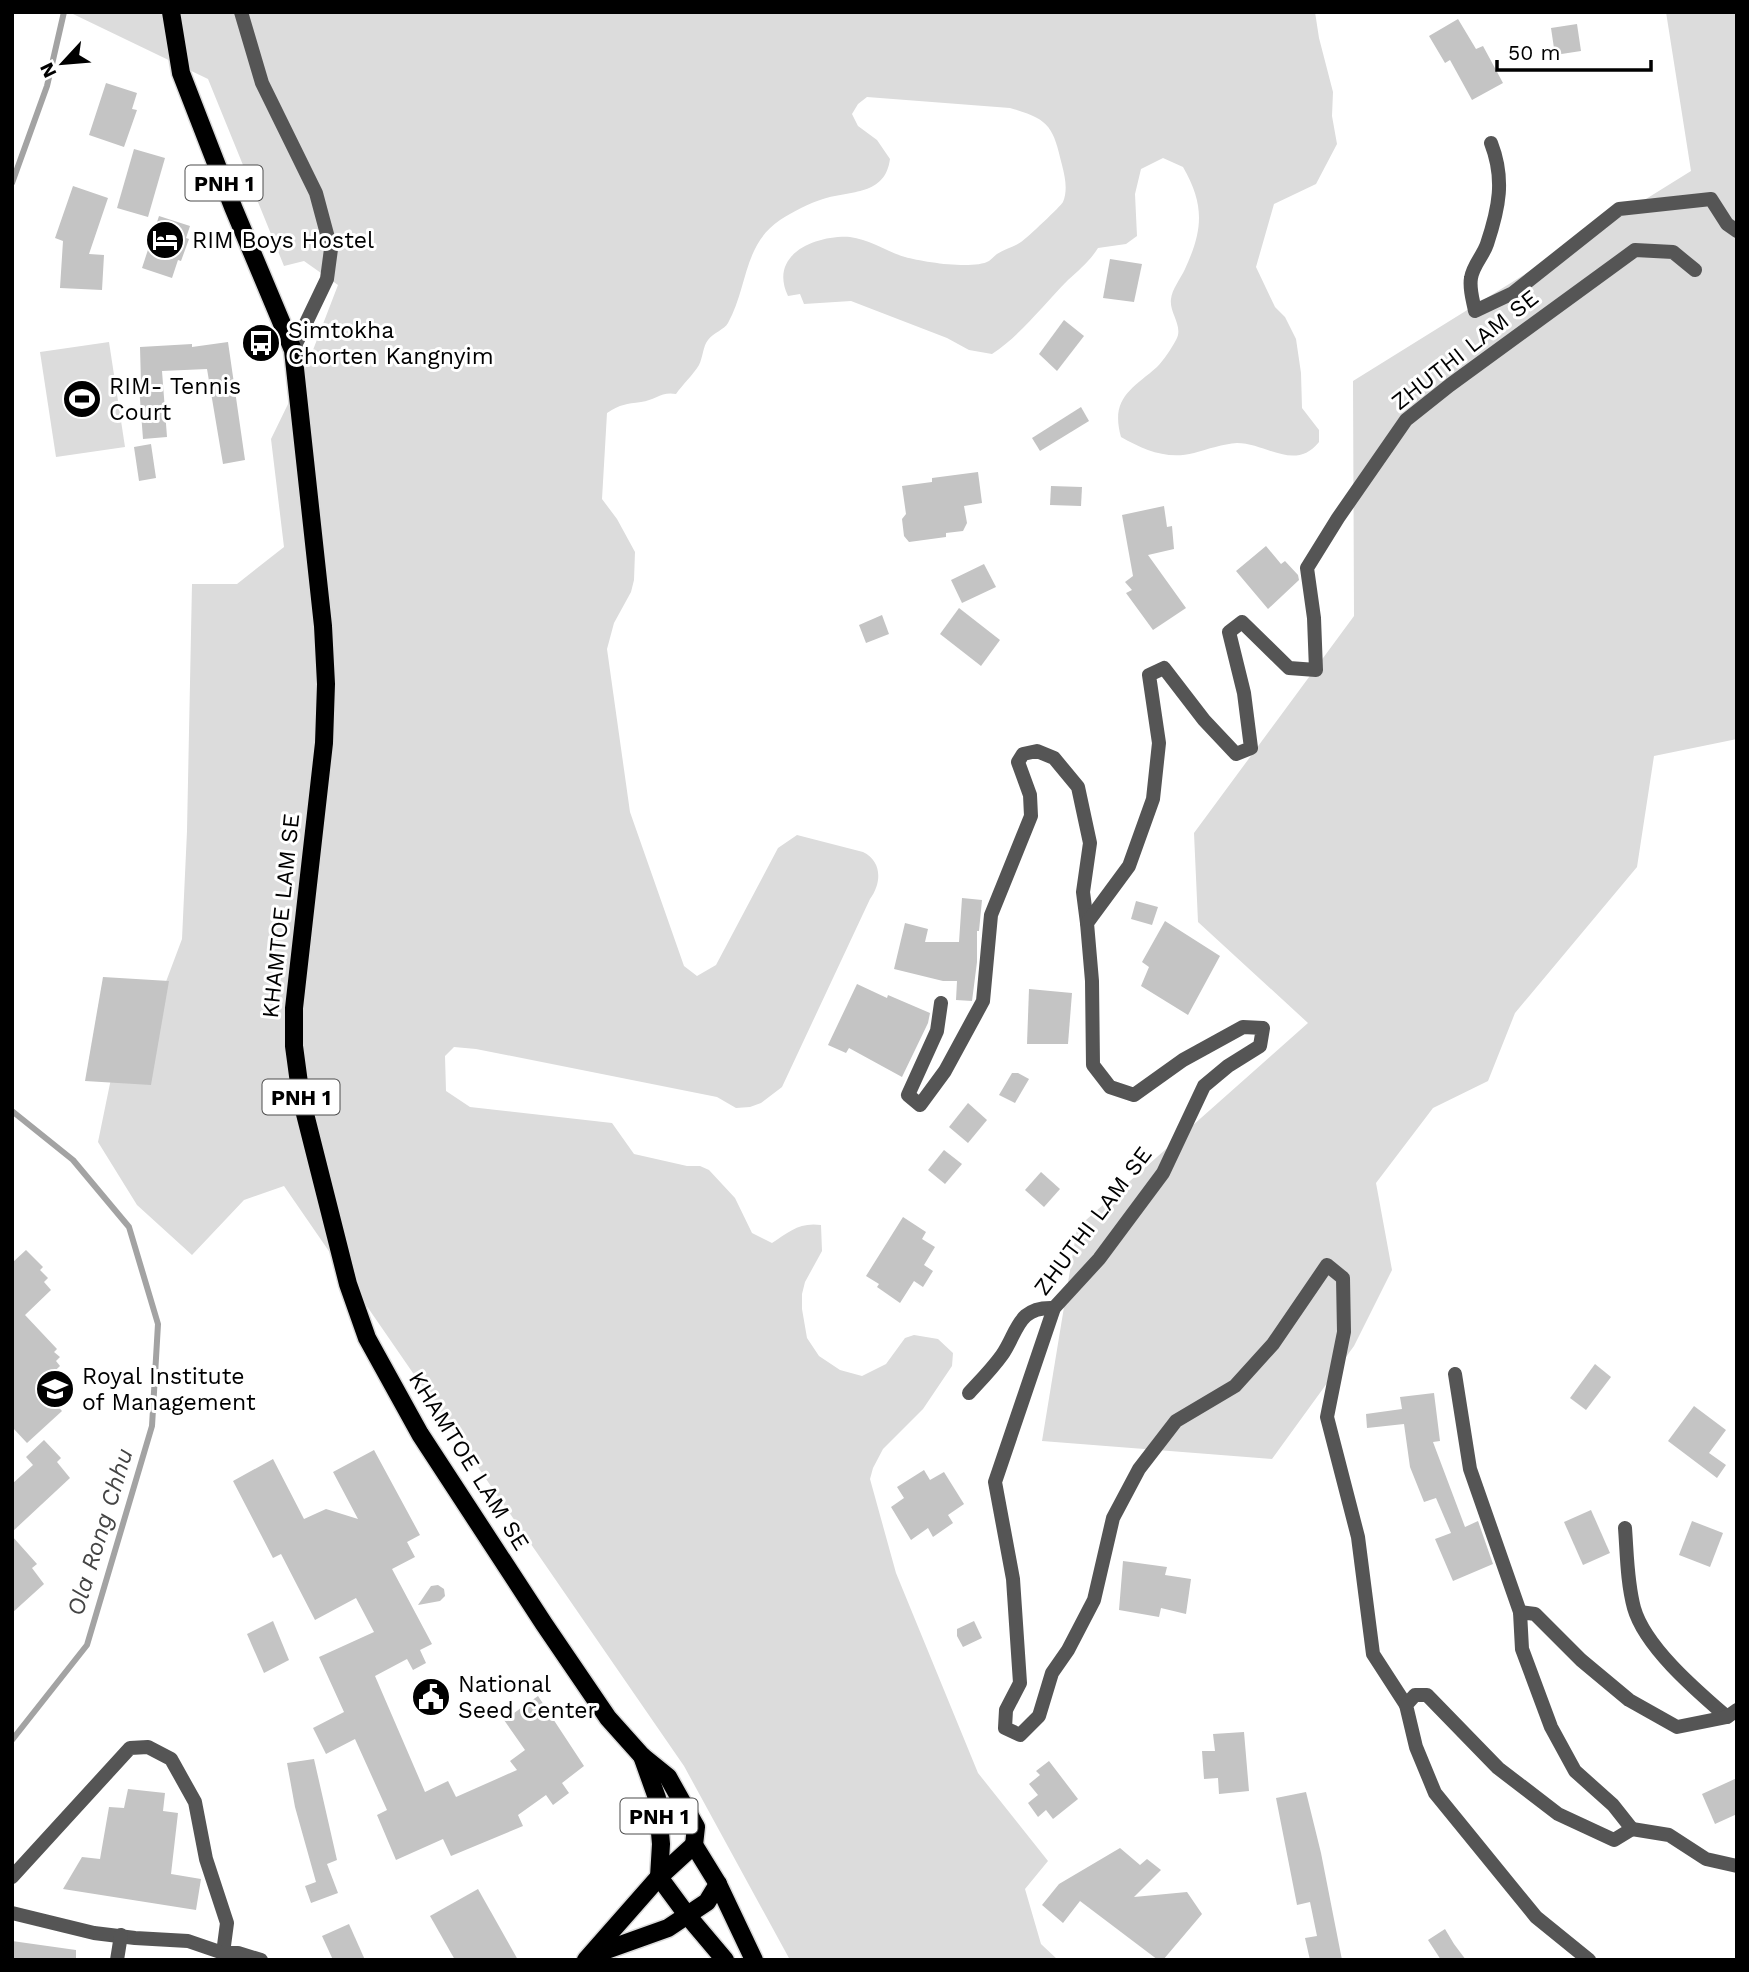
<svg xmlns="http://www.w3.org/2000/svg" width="1749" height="1972" font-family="'Work Sans',sans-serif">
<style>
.green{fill:#dcdcdc}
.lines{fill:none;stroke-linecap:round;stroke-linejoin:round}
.stream{stroke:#a3a3a3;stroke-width:6}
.building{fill:#c4c4c4}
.primary-casing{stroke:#dbdbdb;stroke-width:21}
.minor{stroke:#555;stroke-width:14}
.tertiary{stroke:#555;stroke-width:14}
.primary{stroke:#000;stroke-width:18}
.labels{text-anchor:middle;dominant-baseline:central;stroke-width:6;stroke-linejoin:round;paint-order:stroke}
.shield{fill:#fff;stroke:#4c4c4c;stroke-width:2}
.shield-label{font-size:21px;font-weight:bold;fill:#000}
.poi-label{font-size:23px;fill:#000;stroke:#fff;text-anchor:start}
.street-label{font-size:23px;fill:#000;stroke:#fff}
.water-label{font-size:24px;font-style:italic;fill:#444;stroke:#fff}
</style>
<rect width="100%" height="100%" fill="#fff"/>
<!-- green -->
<g class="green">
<path d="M 73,12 L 1315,12 L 1319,38 L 1333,92 L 1332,116 L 1337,144 L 1316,184 L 1274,204 L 1256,267 L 1275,307 L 1285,317 L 1296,339 L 1301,373 L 1302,408 L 1319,430 L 1319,442 C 1295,472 1266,443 1237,443 C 1223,444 1208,449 1194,453 C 1167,460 1144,450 1121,437 C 1110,398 1132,389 1157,367 C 1164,360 1171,349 1176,340 C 1184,326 1169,313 1171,299 C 1172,289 1181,278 1185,269 C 1203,230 1205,205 1183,167 L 1163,158 L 1141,169 L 1135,194 L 1137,236 L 1126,244 L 1098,248 C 1089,262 1080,269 1068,280 C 1043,305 1022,334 992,354 L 969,350 L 947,338 L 851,301 L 804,304 L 800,294 L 788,296 C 768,254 816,235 850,237 C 868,239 888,252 905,257 C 923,262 973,270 989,261 C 992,259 994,256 997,254 C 1004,249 1014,247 1021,242 C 1027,238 1061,206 1063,202 C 1068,190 1065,177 1062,165 C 1053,126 1049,119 1010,108 L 867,97 L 858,104 L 852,114 L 858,126 L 877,140 L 890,159 C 885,196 851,190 823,199 C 810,203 792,212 780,220 C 743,245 748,287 728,323 C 724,330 714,332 708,340 C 703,346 703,357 699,365 C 693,375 683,384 676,394 C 662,391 655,400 641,402 C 626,404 621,404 607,413 L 602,499 L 617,519 L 635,552 L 634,580 L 631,592 L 614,623 L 607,649 L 630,812 L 684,966 L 697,976 L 716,965 L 778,848 L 797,835 L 863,852 C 882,861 882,883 870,899 L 782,1087 L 761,1103 L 750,1107 L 736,1108 L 717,1097 L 476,1049 L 454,1047 L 445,1056 L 446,1091 L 470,1107 L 612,1123 L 634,1154 L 687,1166 L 700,1166 L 709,1170 L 735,1198 L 752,1233 L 772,1243 C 789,1232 799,1222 821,1225 L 822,1251 L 805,1282 L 802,1294 L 802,1309 L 807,1338 L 819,1356 L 840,1370 L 862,1376 L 886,1364 L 905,1338 L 914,1335 L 938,1339 L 953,1353 L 952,1366 L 923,1409 L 883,1449 L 873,1468 L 870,1479 L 896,1573 L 978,1773 L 1048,1861 L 1025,1889 L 1041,1944 L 1058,1960 L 790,1960 L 684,1766 L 284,1186 L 244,1200 L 192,1255 L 137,1205 L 98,1142 L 122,1025 L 158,1003 L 182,939 L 187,831 L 192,584 L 237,584 L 284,547 L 271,439 L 308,363 L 338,285 L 304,261 L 284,266 L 208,79 L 73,14 Z"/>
<polygon points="1666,12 1737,12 1737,739 1654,756 1637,867 1515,1013 1488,1081 1433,1108 1376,1183 1392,1270 1354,1346 1272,1459 1042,1441 1077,1228 1308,1023 1198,922 1194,833 1354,616 1353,381 1691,171"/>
<polygon points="109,342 125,447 56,457 40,352"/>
</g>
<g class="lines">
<!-- stream -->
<g class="stream">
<polyline points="12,183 47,86 64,12"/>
<polyline points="12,1111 73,1160 129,1227 158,1324 152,1426 87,1645 12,1740"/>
</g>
</g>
<!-- building -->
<g class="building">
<polygon points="1458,19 1476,49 1483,46 1503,83 1472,100 1450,60 1445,63 1429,36"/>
<polygon points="1577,24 1581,51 1555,55 1551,28"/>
<polygon points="106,83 137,93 132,109 137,110 124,147 89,135"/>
<polygon points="134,149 165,158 148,217 117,208"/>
<polygon points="73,186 108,198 89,254 104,255 102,290 60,288 63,241 55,238"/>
<polygon points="159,216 190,226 186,238 189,239 181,261 178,260 172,278 142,268"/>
<polygon points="1110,259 1142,264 1134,302 1103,298"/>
<polygon points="1064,320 1084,336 1057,371 1039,354"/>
<polygon points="228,342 245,460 223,464 207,369 162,371 167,437 143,439 139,386 141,385 140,347 192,344 192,347"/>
<polygon points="1081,407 1089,421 1040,451 1032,438"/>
<polygon points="151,444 156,478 139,481 134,447"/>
<polygon points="978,472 982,503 964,506 967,523 963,531 946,533 946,537 909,542 904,536 902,519 906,514 902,486 932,482 932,478"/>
<polygon points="1051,486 1082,487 1081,506 1050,505"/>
<polygon points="1164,506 1167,527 1172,526 1174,549 1148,555 1186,608 1153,630 1126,593 1132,590 1125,582 1133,576 1122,515"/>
<polygon points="1266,546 1281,564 1285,561 1298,575 1299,580 1268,609 1236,571"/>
<polygon points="984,564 996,587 962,603 951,580"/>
<polygon points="959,608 1000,640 981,666 940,634"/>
<polygon points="882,615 889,634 866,643 859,625"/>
<polygon points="962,898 982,900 979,931 977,931 977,962 972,1001 956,1000 957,981 943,981 894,969 905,923 928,929 925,942 959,942"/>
<polygon points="1136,901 1158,907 1152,925 1131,919"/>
<polygon points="1165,921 1220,956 1188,1015 1141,986 1149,967 1142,962"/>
<polygon points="103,977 169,981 151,1085 85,1081"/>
<polygon points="857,984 887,998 888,995 930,1013 928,1023 902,1077 849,1048 846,1053 828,1045"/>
<polygon points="1029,989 1072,993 1068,1044 1027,1044"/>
<polygon points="1012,1073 1018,1073 1029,1079 1015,1103 999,1095"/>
<polygon points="968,1103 987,1120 968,1143 949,1127"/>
<polygon points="944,1150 962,1164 945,1184 928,1170"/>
<polygon points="1041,1172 1060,1189 1044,1207 1025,1190"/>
<polygon points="903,1217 926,1232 922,1239 935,1247 924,1265 933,1271 923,1287 914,1281 900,1303 877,1287 879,1284 866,1276"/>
<polygon points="26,1250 43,1267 40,1270 48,1278 44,1282 51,1290 25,1315 57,1349 54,1352 60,1357 56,1361 60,1366 39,1386 62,1411 27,1443 12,1427 12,1263"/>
<polygon points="1595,1364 1611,1377 1586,1410 1570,1398"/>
<polygon points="1434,1393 1440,1441 1433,1442 1465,1527 1478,1521 1493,1564 1453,1581 1435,1539 1451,1533 1436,1498 1424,1502 1410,1467 1404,1424 1367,1428 1366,1414 1402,1409 1400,1397"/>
<polygon points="1694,1406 1726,1430 1709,1453 1726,1465 1717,1478 1668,1441"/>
<polygon points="44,1440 61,1458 57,1462 70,1478 12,1532 12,1484 33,1465 26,1457"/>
<polygon points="374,1450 420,1535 407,1542 415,1557 392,1569 432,1644 420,1650 426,1663 413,1670 407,1659 375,1676 425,1792 448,1781 456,1797 517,1770 510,1761 525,1750 504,1720 538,1696 584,1766 562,1783 569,1793 553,1805 546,1795 518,1815 523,1826 451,1856 443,1839 396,1860 377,1815 387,1810 355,1739 326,1754 313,1728 344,1712 319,1657 374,1632 356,1598 315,1620 281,1554 273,1558 233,1481 273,1459 304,1519 326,1509 358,1519 333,1472"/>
<polygon points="924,1470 930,1480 944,1472 964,1504 948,1515 953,1523 933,1537 928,1528 911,1540 891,1507 904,1498 897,1487"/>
<polygon points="1591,1510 1610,1553 1583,1565 1564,1522"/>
<polygon points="1692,1521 1723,1533 1710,1567 1679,1555"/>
<polygon points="12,1536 37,1564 32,1568 44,1584 12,1613"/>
<polygon points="1123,1561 1167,1567 1165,1575 1191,1579 1186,1614 1161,1608 1159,1617 1119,1610"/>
<polygon points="438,1585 444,1589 445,1596 440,1601 418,1605 431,1586"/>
<polygon points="273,1621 289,1660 264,1673 247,1634"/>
<polygon points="974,1621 982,1638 963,1647 957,1636 957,1629"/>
<polygon points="1244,1732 1249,1791 1219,1794 1218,1778 1204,1779 1202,1751 1215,1751 1213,1734"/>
<polygon points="314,1759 337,1860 327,1864 338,1893 311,1903 305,1886 316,1882 295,1807 287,1763"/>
<polygon points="1049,1761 1078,1799 1053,1819 1046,1810 1038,1817 1028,1803 1038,1795 1029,1784 1040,1775 1036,1771"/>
<polygon points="1737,1778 1737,1814 1715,1824 1702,1794"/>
<polygon points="128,1789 165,1793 163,1811 178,1813 171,1874 201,1879 196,1910 63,1889 82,1857 100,1859 109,1807 124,1808"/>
<polygon points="1306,1792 1321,1853 1342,1960 1310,1960 1305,1938 1317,1936 1310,1902 1297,1905 1276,1798"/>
<polygon points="1120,1848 1140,1865 1147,1859 1161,1870 1134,1897 1187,1892 1202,1914 1163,1960 1158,1960 1080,1901 1063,1923 1042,1905 1059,1884"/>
<polygon points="478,1889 518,1960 455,1960 430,1916"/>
<polygon points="349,1924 365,1960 333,1960 322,1936"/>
<polygon points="1445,1929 1454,1944 1466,1960 1441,1960 1428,1940"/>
<polygon points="12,1941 76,1950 76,1960 12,1960"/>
</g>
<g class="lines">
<defs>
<g id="primary">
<polyline points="171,12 181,73 233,207 293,350 323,626 326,684 324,743 294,1008 294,1046 301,1098 348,1284 367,1338 420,1434 544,1624 608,1718 642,1756 668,1777 696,1827 694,1845"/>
<polyline points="642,1756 657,1798 661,1844 659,1877 687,1915 725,1960"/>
<polyline points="694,1845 718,1884 754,1960"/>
<polyline points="598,1953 668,1928 707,1902 718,1884"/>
<polyline points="586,1960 659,1877 694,1845"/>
</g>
</defs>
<!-- primary casing -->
<use href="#primary" class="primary-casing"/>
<!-- minor -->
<g class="minor">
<polyline points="241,12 262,83 316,193 331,249 327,279 293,350"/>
<path d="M 1491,143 C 1505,179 1499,208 1487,244 C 1483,256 1473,265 1471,278 C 1469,289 1473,300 1475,311 L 1513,293 L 1619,209 L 1711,199 L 1727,224 L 1737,231"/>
<polyline points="941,1003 937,1031 908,1095 920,1105 945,1071 983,1001 991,915 1031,816 1030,795 1018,762 1023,754 1037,751 1054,758 1078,787 1090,843 1083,892 1087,923"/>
<polyline points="1455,1374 1470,1469 1520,1612"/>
<path d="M 969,1393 C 980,1381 992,1369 1002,1355 C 1018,1332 1017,1306 1054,1308"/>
<path d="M 1625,1528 C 1627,1554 1627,1582 1634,1608 C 1645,1647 1697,1691 1727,1717"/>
<polyline points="1406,1705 1373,1654 1358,1537 1327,1417 1344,1332 1343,1278 1327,1265 1273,1344 1235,1386 1176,1421 1139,1469 1113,1518 1094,1600 1068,1650 1052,1673 1039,1716 1020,1735 1005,1728 1006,1710 1020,1683 1013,1579 995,1482 1054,1308 1099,1259 1163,1173 1204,1086 1228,1066 1260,1046 1263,1028 1243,1027 1183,1060 1134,1095 1110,1087 1093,1065 1092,981 1087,923 1129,866 1153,799 1159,743 1149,675 1164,668 1204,720 1236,754 1251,748 1244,693 1229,632 1242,622 1289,668 1316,670 1314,618 1307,568 1338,518 1406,420 1450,385 1635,250 1673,252 1695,270"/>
<polyline points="1632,1829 1669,1835 1706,1859 1737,1866"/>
<polyline points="12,1877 130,1748 148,1747 171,1759 195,1802 206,1859 227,1923 223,1953 227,1960"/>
<polyline points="12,1913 94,1933 135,1938 188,1941 223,1953 238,1953 261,1960"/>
<polyline points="117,1960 121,1935"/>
</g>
<!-- tertiary -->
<polyline class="tertiary" points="1589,1960 1536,1917 1435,1793 1416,1747 1406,1705 1415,1695 1427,1695 1498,1768 1558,1814 1614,1840 1632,1829 1613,1805 1575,1771 1551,1727 1522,1649 1520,1612 1535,1614 1581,1660 1629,1700 1677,1727 1727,1717 1737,1710"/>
<!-- primary -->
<use href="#primary" class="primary"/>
</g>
<!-- icons -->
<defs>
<symbol id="hotel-disc" viewBox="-11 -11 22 22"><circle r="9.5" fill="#000" stroke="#fff"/><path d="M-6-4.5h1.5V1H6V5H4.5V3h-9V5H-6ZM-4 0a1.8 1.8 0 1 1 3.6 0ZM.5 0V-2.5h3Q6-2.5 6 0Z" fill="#fff"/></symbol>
<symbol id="bus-disc" viewBox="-11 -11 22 22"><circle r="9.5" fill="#000" stroke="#fff"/><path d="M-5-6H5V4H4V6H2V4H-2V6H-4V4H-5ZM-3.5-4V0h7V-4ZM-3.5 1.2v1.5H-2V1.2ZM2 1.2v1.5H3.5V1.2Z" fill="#fff"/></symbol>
<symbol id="stadium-disc" viewBox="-11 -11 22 22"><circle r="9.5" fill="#000" stroke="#fff"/><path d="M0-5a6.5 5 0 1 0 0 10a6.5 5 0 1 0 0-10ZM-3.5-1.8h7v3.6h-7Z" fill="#fff"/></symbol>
<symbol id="university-disc" viewBox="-11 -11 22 22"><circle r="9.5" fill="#000" stroke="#fff"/><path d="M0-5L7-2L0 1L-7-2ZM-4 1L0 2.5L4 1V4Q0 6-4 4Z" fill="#fff"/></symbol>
<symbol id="civic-disc" viewBox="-11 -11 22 22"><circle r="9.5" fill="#000" stroke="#fff"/><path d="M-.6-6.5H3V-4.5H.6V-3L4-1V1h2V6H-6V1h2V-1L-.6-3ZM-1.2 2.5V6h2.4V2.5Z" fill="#fff"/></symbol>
</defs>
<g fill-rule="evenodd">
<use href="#hotel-disc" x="143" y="218" width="44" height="44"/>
<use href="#bus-disc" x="239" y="321" width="44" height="44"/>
<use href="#stadium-disc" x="60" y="377" width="44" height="44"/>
<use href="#university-disc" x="33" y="1367" width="44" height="44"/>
<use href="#civic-disc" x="409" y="1675" width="44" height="44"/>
</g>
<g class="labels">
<!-- shield labels -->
<g class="shield">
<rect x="185.5" y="165.5" width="77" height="35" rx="5"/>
<rect x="262.5" y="1079.5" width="77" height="35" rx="5"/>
<rect x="620.5" y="1798.5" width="77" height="35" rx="5"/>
</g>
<g class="shield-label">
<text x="224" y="183">PNH 1</text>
<text x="301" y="1097">PNH 1</text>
<text x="659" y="1816">PNH 1</text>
</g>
<!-- poi labels -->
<g class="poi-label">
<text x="192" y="240">RIM Boys Hostel</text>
<text x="288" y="330">Simtokha<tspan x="288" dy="26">Chorten Kangnyim</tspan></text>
<text x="109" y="386">RIM- Tennis<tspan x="109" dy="26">Court</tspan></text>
<text x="82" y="1376">Royal Institute<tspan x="82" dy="26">of Management</tspan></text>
<text x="458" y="1684">National<tspan x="458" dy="26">Seed Center</tspan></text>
</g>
<!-- street labels -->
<g class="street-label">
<text transform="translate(1465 350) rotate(-38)">ZHUTHI LAM SE</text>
<text transform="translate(281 916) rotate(-84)">KHAMTOE LAM SE</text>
<text transform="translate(1093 1221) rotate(-53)">ZHUTHI LAM SE</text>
<text transform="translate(469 1461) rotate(58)">KHAMTOE LAM SE</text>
</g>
<!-- water labels -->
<g class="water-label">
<text transform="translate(100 1532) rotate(-73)">Ola Rong Chhu</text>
</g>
</g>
<!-- border -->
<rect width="1749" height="1972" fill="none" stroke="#000000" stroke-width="28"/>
<!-- north arrow -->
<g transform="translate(63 63) rotate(244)" stroke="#ffffff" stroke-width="5" paint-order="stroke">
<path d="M0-5L12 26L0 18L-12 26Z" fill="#000000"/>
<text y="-10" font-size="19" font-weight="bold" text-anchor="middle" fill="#000000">N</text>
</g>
<!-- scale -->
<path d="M1497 60v10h154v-10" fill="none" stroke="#000000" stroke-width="3.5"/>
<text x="1508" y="60" font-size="21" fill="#000000" stroke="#ffffff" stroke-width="5" paint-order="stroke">50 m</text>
</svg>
